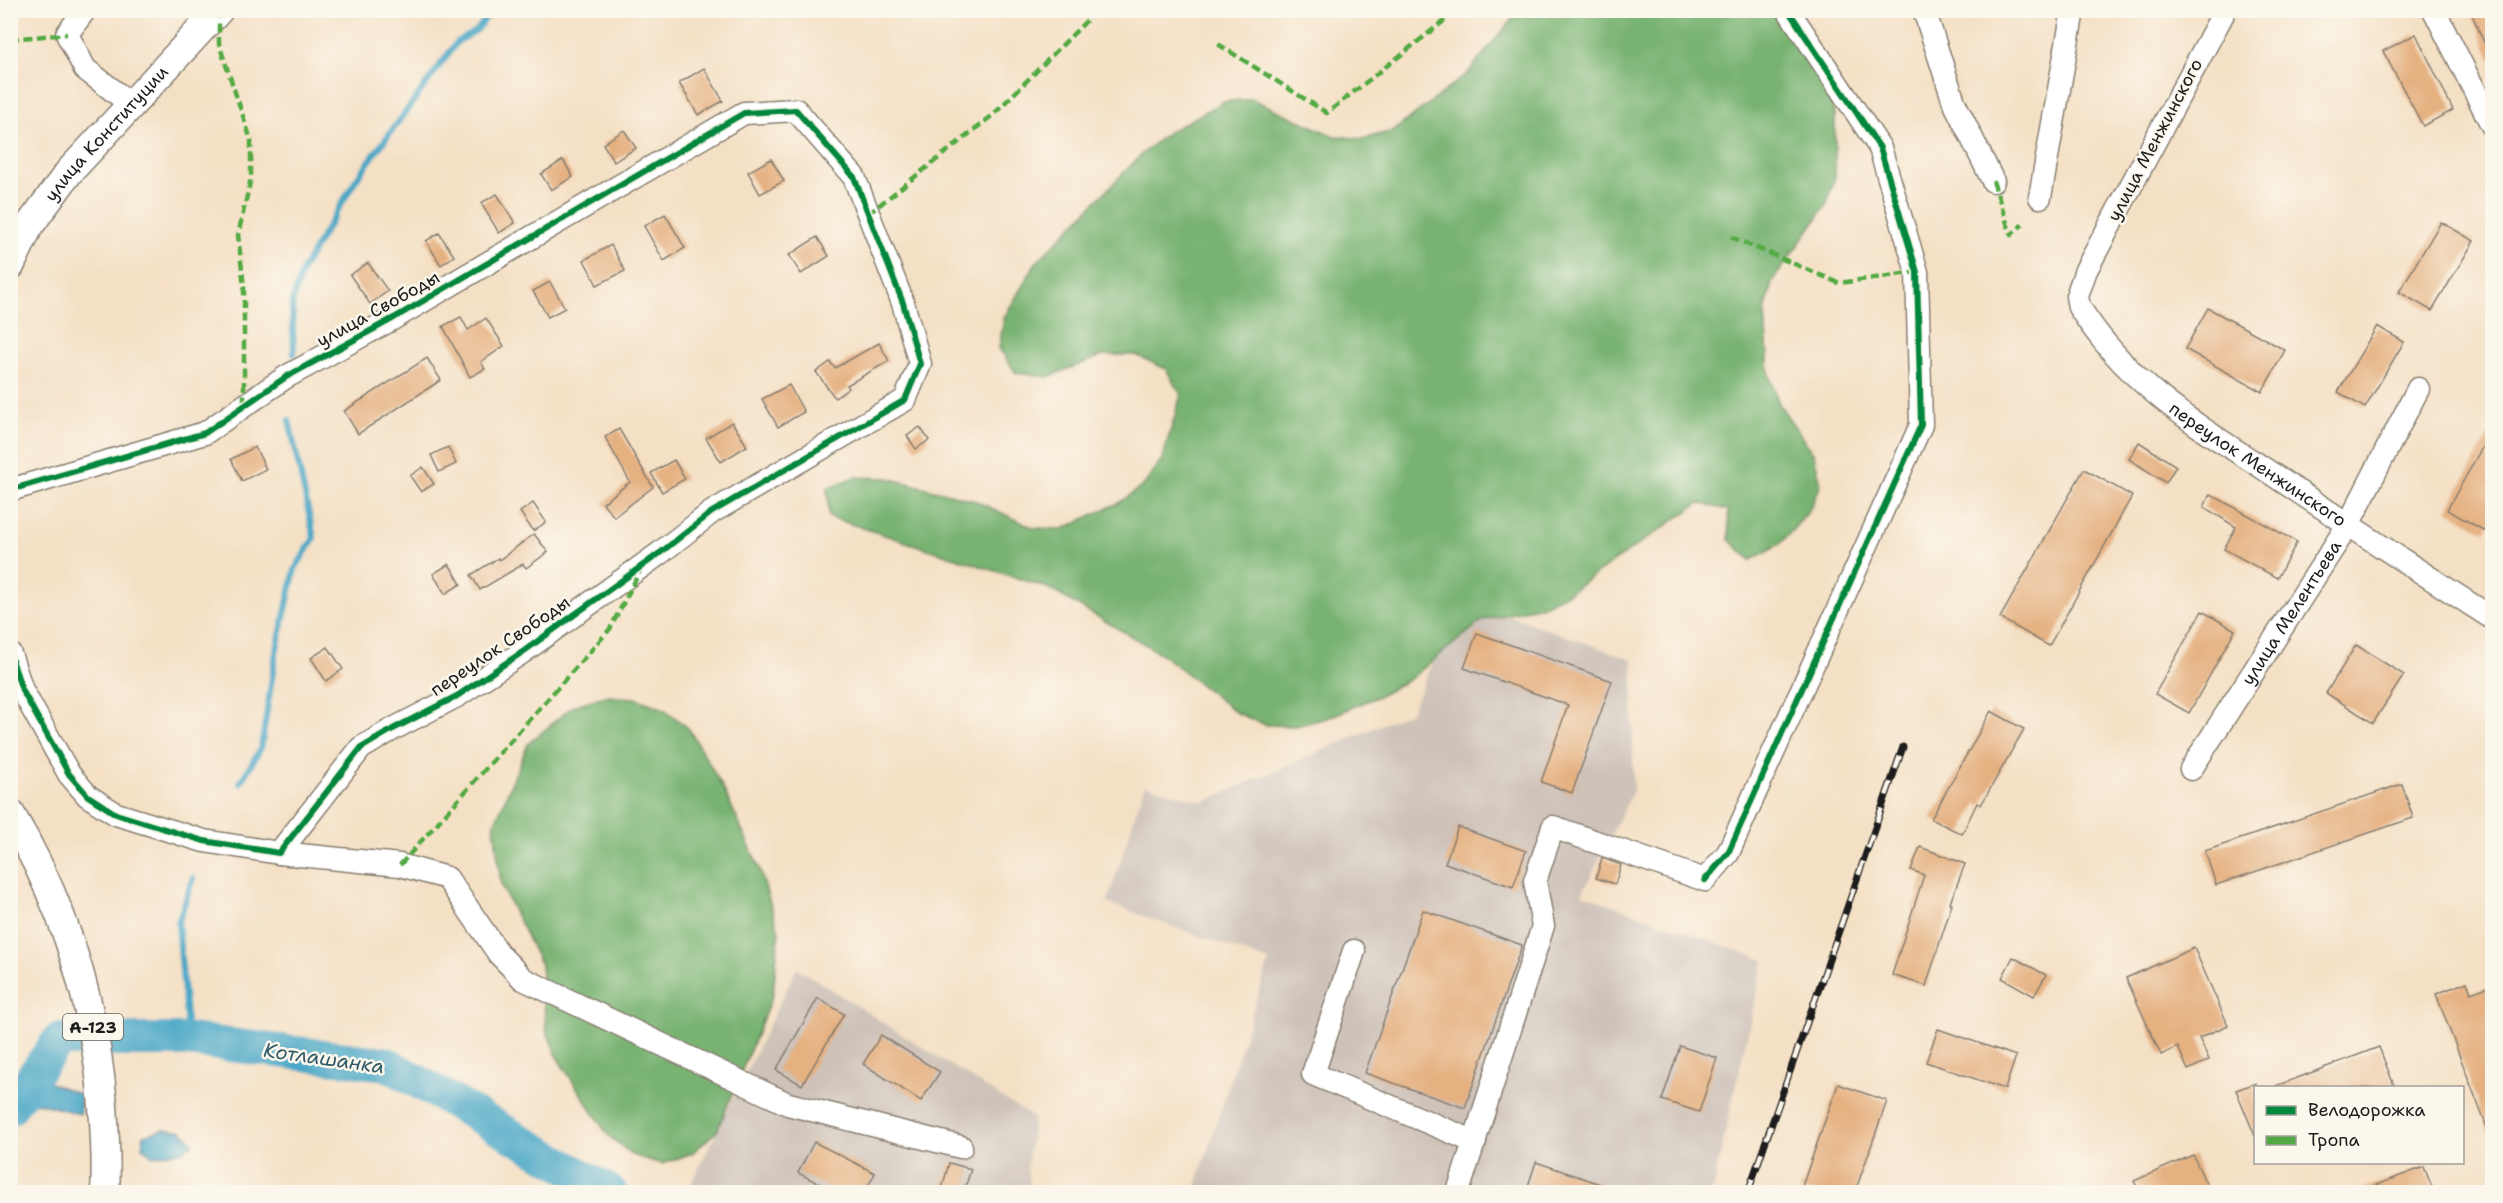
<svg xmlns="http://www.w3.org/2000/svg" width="2503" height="1203" font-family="'Shantell Sans',sans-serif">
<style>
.industrial{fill:#cec2b9}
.forest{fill:#78b372;stroke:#4a6847;stroke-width:1.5}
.water{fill:#47a6c6;stroke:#326171;stroke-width:1.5}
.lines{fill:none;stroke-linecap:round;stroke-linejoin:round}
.stream{stroke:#47a6c6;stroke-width:6}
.river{stroke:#47a6c6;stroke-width:34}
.building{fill:#e5b181}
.minor-casing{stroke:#887e70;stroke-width:25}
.major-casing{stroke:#887e70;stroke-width:31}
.minor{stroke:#fff;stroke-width:22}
.major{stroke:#fff;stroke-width:28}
.rail-casing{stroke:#1c1c1c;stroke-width:7}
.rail{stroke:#fbf7ec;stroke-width:4.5;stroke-dasharray:14;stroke-linecap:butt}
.quiet{stroke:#52a943;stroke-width:4.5;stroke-dasharray:9 4.5;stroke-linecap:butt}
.cycleway-casing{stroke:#fbf7ec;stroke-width:10}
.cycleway{stroke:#00873e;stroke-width:6}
.labels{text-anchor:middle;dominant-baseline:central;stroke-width:5;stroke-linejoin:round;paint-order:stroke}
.shield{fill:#fbf7ec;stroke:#5f5e5a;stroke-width:1.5}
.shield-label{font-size:16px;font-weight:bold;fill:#1c1c1c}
.street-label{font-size:18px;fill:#1c1c1c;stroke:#fbf7ec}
.water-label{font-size:20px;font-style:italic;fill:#2f5a68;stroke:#fbf7ec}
</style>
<rect width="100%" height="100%" fill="#fbf7ec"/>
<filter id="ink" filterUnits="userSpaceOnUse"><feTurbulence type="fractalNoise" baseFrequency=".0167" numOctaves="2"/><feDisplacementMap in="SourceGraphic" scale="12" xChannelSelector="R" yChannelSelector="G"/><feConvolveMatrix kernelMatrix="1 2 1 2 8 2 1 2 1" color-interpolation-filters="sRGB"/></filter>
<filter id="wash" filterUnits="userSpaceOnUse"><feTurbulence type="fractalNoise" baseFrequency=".008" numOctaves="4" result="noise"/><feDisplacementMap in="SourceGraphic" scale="24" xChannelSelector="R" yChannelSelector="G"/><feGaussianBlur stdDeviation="1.35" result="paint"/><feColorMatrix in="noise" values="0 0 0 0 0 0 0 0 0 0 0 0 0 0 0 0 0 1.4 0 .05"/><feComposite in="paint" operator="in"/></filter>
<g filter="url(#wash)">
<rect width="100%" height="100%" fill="#f4e0c5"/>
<!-- industrial -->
<g class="industrial">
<polygon points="1460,598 1633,660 1633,791 1582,894 1764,960 1712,1192 1194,1192 1269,961 1107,903 1145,785 1203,802 1411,712"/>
<polygon points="797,968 1034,1118 1027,1167 1031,1192 717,1192 691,1184"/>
</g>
<!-- forest -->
<g class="forest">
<polygon points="1519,11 1785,11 1811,53 1835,115 1835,177 1826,206 1772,282 1765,312 1769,375 1779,404 1814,455 1821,485 1808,512 1780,544 1751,560 1729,540 1728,510 1699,503 1568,593 1541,606 1483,620 1410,679 1381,695 1327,718 1296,726 1266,725 1237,713 1160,653 1048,588 829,517 827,488 855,477 888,478 976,501 1034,528 1063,529 1120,502 1144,485 1162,460 1181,395 1166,369 1136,355 1104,355 1048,377 1016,373 999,348 1004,318 1035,264 1143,153 1168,132 1223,102 1252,99 1334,136 1363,139 1393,131 1467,74"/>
<polygon points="605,696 635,698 664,709 689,729 722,786 759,867 779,932 773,994 717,1131 692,1153 662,1164 632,1155 608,1135 558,1059 546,1029 541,965 501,885 494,825 528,744 573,706"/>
</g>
<!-- water -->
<g class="water">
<polygon points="33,1077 81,1094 80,1114 18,1098"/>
<polygon points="163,1129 181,1130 193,1143 183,1151 153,1156 142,1147 144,1135"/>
</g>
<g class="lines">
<!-- stream -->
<g class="stream">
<polyline points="294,354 292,302 303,268 357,178 457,42 477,30 492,10"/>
<polyline points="240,783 261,748 276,653 295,569 314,538 289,420"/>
<polyline points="188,1040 178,923 193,878"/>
</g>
<!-- river -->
<g class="river">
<polyline points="112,1040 188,1040 387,1064 610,1192"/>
<polyline points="10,1108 59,1040 77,1040"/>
</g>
</g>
<g id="blocks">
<!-- building -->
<g class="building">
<polygon points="2470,10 2493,10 2493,63"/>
<polygon points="2416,34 2453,110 2423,126 2383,51"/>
<polygon points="704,68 723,101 698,115 679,83"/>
<polygon points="624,130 636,148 614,162 603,144"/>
<polygon points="771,159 784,181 760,194 748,172"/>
<polygon points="563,160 573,177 551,190 541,174"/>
<polygon points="497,194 515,223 499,233 481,203"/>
<polygon points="665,214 685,248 664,261 644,226"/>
<polygon points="2441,222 2474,241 2432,311 2399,292"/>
<polygon points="439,233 454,256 441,265 426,241"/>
<polygon points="817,237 829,256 801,274 789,255"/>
<polygon points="611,245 625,271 597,285 584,260"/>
<polygon points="368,263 388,291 370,304 350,275"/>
<polygon points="550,282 565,308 548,317 533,291"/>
<polygon points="2208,308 2285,350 2262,392 2185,349"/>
<polygon points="461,317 468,330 486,318 504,346 481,362 485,369 470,377 443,326"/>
<polygon points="2377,326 2404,342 2365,408 2338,392"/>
<polygon points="879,343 889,361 847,385 849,388 835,398 816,372 830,362 835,368"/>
<polygon points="427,358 441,380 358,434 344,411"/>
<polygon points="789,385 804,412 778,427 762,399"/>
<polygon points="732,422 747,446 721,462 706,438"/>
<polygon points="920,427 929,440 916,449 907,436"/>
<polygon points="2493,428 2493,518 2485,531 2447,510"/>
<polygon points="619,429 653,487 614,517 603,503 630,482 605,437"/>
<polygon points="2139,442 2176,466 2166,483 2129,459"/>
<polygon points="255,447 266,469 242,481 231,459"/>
<polygon points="448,447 456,464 439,472 431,455"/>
<polygon points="674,460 685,479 662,492 651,473"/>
<polygon points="423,467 434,484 421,492 410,476"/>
<polygon points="2084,469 2132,496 2049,646 2000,618"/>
<polygon points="2210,494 2297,542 2277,578 2224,549 2236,527 2204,507"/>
<polygon points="533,503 546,522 533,531 520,512"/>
<polygon points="534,534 548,552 526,568 523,564 480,590 471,575 498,558 499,560"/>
<polygon points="449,564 461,584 445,594 433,574"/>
<polygon points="2202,611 2235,630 2189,713 2155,694"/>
<polygon points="1477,633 1612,681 1572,793 1541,782 1568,705 1464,668"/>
<polygon points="2356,645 2404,675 2373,723 2326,693"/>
<polygon points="328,647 343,669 326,681 311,658"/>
<polygon points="1991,711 2024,729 1981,805 1977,803 1962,834 1931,819"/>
<polygon points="2402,784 2413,818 2216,885 2205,851"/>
<polygon points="1458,827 1526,851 1513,887 1445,863"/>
<polygon points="1920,847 1965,864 1950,903 1952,904 1926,986 1892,975 1924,875 1911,870"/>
<polygon points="1602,858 1621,865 1615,884 1596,878"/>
<polygon points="1423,910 1522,945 1465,1108 1365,1073"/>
<polygon points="2194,948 2228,1025 2199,1038 2209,1060 2188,1070 2178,1047 2161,1055 2126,978"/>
<polygon points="2013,957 2046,975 2034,996 2002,978"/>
<polygon points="2467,982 2471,993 2493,985 2491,1138 2436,994"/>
<polygon points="818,998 844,1014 802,1085 776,1070"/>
<polygon points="1938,1029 2016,1056 2005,1089 1926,1062"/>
<polygon points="881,1035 940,1072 921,1101 863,1064"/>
<polygon points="1680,1046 1717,1058 1699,1112 1662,1100"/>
<polygon points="2379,1047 2395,1088 2276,1088 2276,1086"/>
<polygon points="2256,1083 2256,1136 2255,1136 2236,1090"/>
<polygon points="1838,1084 1887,1101 1855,1192 1800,1192"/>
<polygon points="814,1142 875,1173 865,1192 836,1192 798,1173"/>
<polygon points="2193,1155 2208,1188 2197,1192 2140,1192 2134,1181"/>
<polygon points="1536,1162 1618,1190 1618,1192 1526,1192"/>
<polygon points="949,1163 971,1169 964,1192 941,1192"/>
<polygon points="2424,1167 2434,1192 2361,1192 2360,1191"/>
</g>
</g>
</g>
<g filter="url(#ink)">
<use href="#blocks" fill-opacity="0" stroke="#887e70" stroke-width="1.5"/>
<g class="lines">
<defs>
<g id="minor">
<polyline points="85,10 67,34 85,69 132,105"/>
<polyline points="1924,10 1954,102 1993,181"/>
<path id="s1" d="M 2225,10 L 2086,270 L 2077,296 L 2079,307 C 2132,390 2199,426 2278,478 C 2349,526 2421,572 2492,618"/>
<polyline points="2434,10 2492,125"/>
<polyline points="2040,197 2073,10"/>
<polyline points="10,490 205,433 286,377 394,318 744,113 796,110 854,177 903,303 920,364 905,400 712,512 660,553 524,651 457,696 393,729 361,748 279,853 204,841 116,814 88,796 69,774 22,690 10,654"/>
<path id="s2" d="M 2191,769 L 2348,525 L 2418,389"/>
<polyline points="279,853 400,865 447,878 499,954 523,979 788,1104 961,1147"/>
<polyline points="1354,951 1313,1074 1475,1142"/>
<polyline points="1458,1192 1543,926 1535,881 1553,827 1705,880 1728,853 1921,425 1917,272 1880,148 1788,10"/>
</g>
<g id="major">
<path id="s3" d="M 10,266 L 29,226 L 69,172 L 219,10"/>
<path d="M 10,813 C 64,904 95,1001 103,1106 C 105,1135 107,1164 105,1192"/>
</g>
</defs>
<!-- minor casing -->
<use href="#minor" class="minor-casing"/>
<!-- major casing -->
<use href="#major" class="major-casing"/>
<!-- minor -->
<use href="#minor" class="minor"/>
<!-- major -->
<use href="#major" class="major"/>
<defs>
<polyline id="rail" points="1748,1192 1903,747"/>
</defs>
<!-- rail casing -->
<use href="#rail" class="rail-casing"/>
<!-- rail -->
<use href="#rail" class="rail"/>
<!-- quiet -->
<g class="quiet">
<polyline points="219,10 219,44 251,140 251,178 238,235 244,287 244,406"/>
<polyline points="10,39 67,34"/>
<polyline points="1218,44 1327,113 1458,10"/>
<polyline points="1993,181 2011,235 2023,224"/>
<polyline points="868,214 993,115 1097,10"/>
<polyline points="1731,237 1839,283 1917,272"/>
<polyline points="400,865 610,629 640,571"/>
</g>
<defs>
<g id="cycleway">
<polyline points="10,490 205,433 286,377 394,318 744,113 796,110 854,177 903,303 920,364 905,400 712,512 660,553 524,651 457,696 393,729 361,748 279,853 204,841 116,814 88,796 69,774 22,690 10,654"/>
<polyline points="1705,880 1728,853 1921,425 1917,272 1880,148 1788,10"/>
</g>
</defs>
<!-- cycleway casing -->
<use href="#cycleway" class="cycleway-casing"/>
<!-- cycleway -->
<use href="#cycleway" class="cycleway"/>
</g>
</g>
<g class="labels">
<!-- shield labels -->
<rect class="shield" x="63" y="1014" width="60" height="26" rx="4.5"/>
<g class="shield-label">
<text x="93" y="1027">А-123</text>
</g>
<!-- street labels -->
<g class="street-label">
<text stroke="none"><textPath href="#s3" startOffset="165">улица Конституции</textPath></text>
<text transform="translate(2155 140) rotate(-62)">улица Менжинского</text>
<text transform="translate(378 309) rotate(-29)">улица Свободы</text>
<text stroke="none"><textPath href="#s1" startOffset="574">переулок Менжинского</textPath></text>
<text stroke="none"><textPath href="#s2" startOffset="186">улица Мелентьева</textPath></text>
<text transform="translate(500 646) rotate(-34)">переулок Свободы</text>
</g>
<!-- water labels -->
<g class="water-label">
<text transform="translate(324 1058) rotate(8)">Котлашанка</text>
</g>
</g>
<!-- margin -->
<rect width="2503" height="1203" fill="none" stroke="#fbf7ec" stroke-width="36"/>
<!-- legend -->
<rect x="2254" y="1086" width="210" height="78" fill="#fbf7ec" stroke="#a29f99" stroke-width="1.5"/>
<rect x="2266" y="1106" width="30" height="9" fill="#00873e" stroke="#a29f99" stroke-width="1.5"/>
<text x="2308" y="1116" font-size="18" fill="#1c1c1c">Велодорожка</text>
<rect x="2266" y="1136" width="30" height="9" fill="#52a943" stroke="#a29f99" stroke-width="1.5"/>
<text x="2308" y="1146" font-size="18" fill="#1c1c1c">Тропа</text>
</svg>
